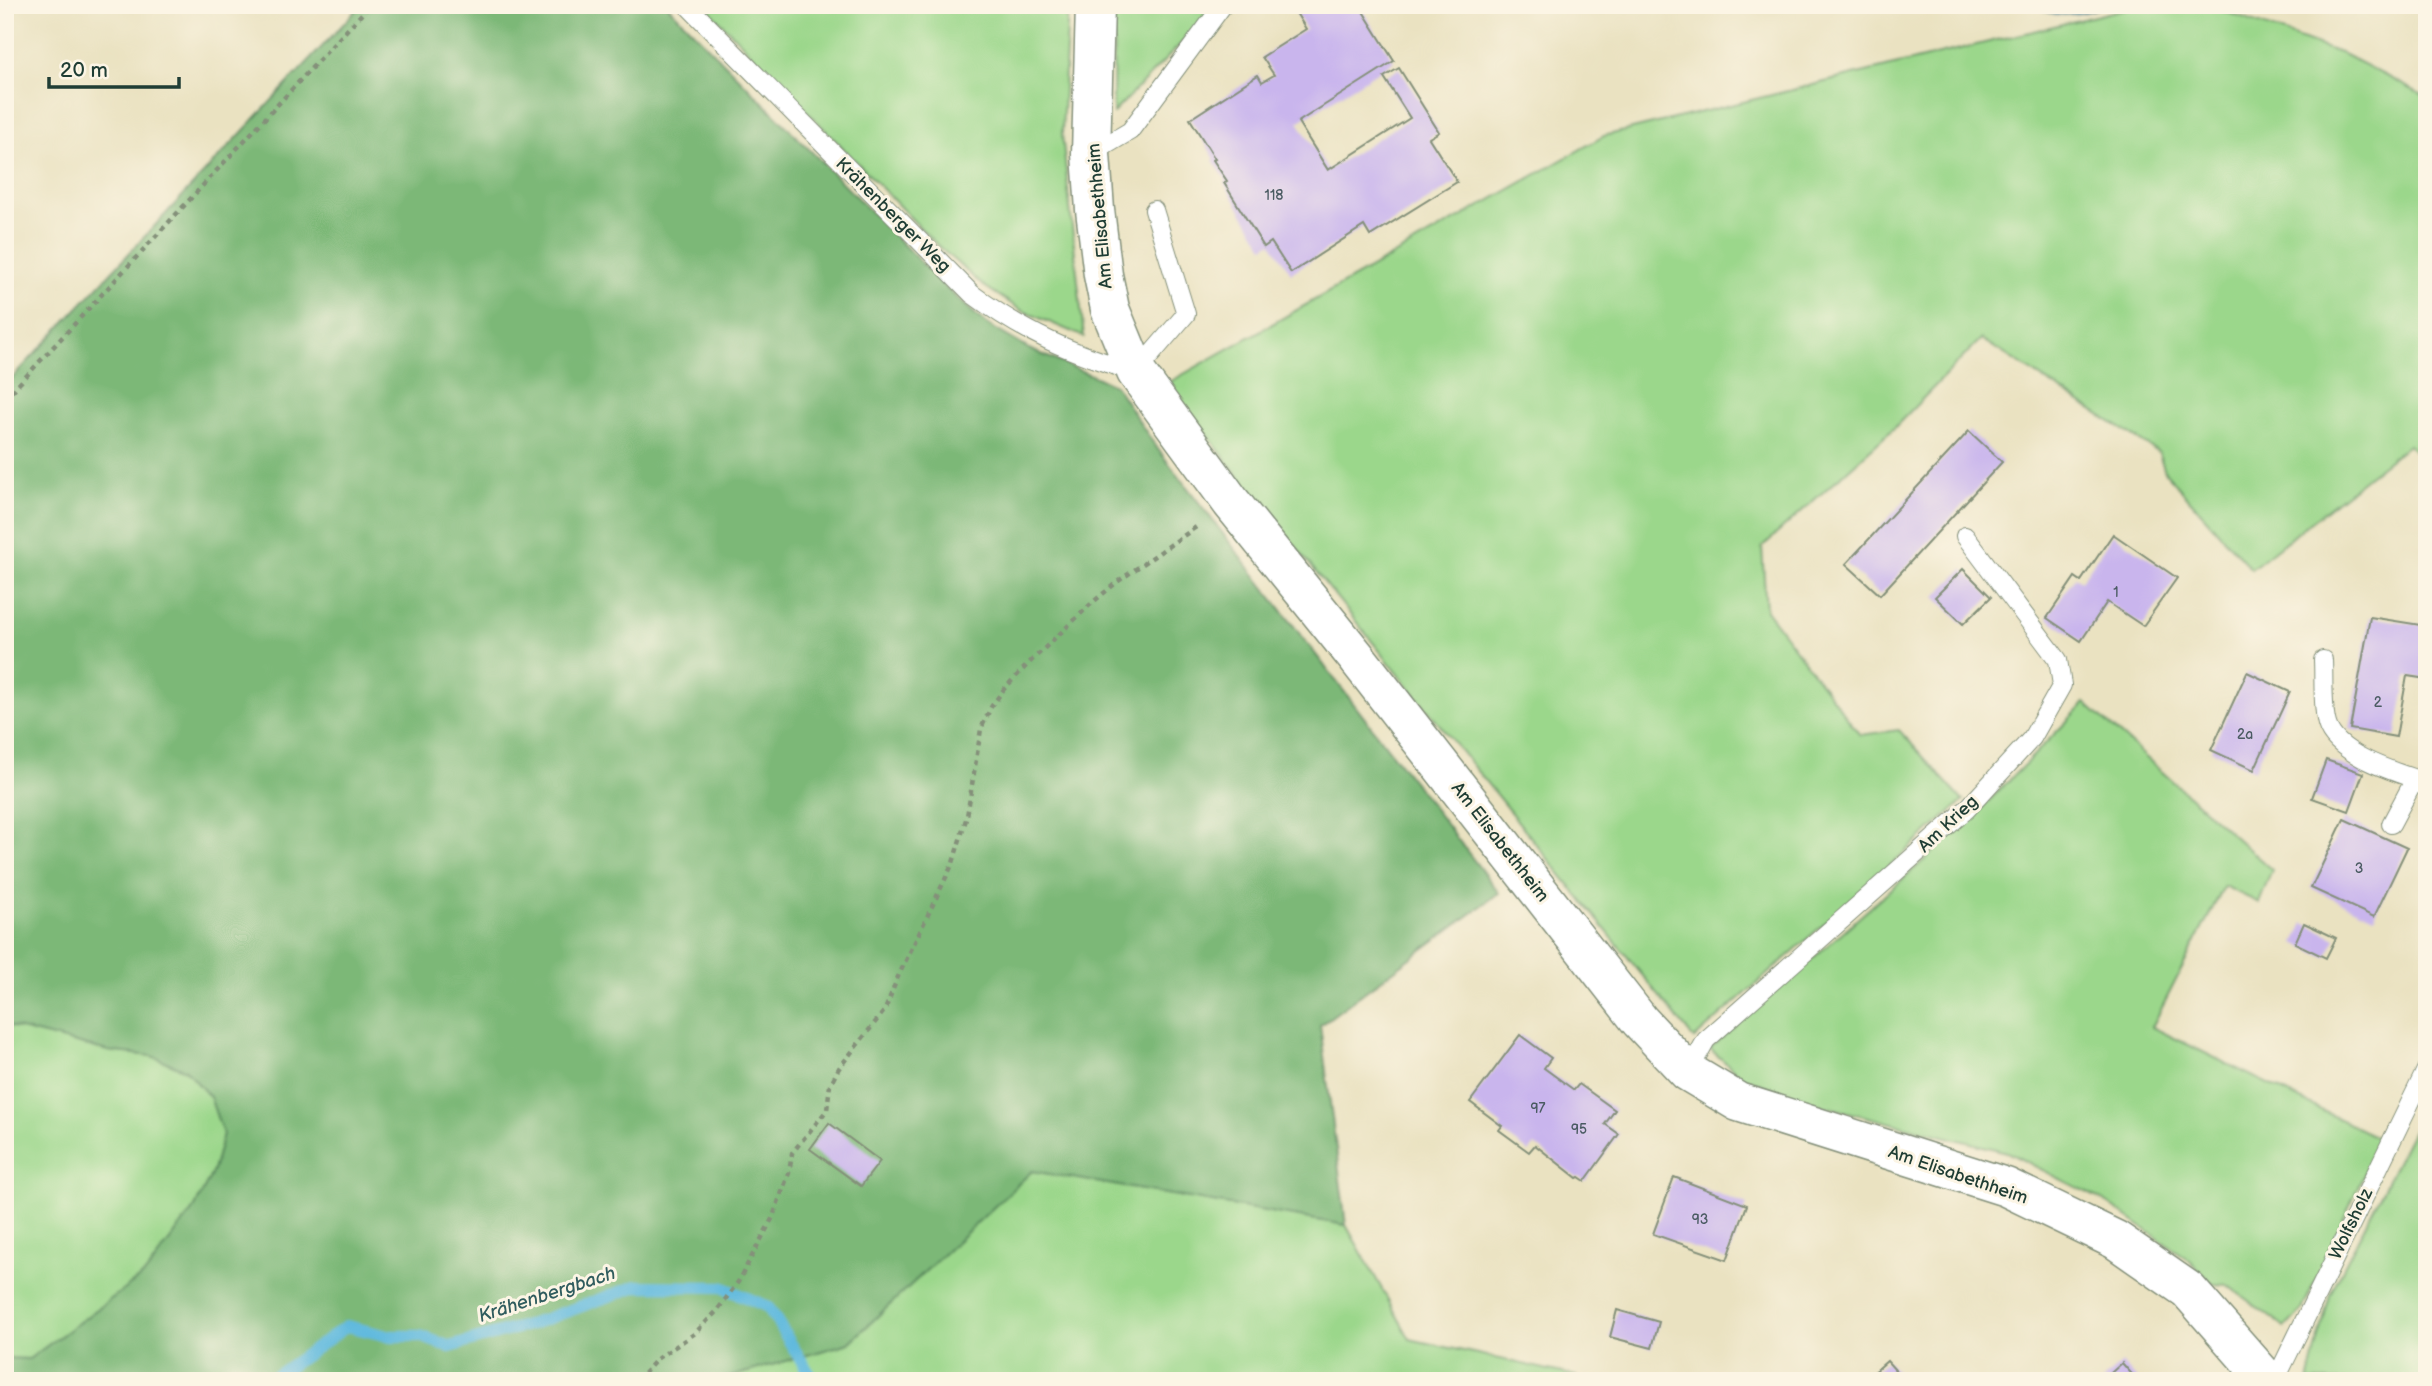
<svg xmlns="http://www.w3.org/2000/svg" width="2432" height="1386" font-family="'Balsamiq Sans',sans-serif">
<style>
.green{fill:#9bd78b;stroke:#5d8a60;stroke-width:2}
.forest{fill:#7cb877;stroke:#4e7a56;stroke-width:2}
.water{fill:#61bade;stroke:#407c89;stroke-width:2}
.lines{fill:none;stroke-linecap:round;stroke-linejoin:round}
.stream{stroke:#61bade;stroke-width:12}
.building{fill:#c9b5ed}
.service-casing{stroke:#84907a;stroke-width:20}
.tertiary-casing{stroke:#84907a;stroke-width:41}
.path{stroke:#84907a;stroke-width:4.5;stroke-dasharray:5 5;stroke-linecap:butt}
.service{stroke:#fff;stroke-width:18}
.tertiary{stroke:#fff;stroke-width:38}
.labels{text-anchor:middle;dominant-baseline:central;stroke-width:6;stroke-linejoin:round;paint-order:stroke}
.number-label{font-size:14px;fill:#4a5b62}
.street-label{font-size:18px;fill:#1f3d34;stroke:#fcf5e5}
.water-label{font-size:19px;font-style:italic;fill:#305c5e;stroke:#fcf5e5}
</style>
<rect width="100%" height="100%" fill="#fcf5e5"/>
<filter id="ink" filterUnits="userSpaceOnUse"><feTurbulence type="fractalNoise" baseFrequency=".0143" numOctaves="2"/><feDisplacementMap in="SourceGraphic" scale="14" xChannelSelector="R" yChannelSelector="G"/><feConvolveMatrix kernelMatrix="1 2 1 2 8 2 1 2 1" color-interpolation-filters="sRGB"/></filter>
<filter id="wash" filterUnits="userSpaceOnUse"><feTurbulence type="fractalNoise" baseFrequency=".00686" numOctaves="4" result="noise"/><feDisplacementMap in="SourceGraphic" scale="28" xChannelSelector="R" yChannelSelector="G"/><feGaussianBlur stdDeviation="1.57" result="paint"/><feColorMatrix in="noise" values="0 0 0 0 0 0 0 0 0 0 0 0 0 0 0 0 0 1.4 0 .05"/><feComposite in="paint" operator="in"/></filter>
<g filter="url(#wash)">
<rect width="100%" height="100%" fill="#eae2c1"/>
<!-- green -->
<g class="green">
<polygon points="704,5 1068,5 1062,134 1084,337 1021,310 981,284 938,246"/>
<polygon points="1114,5 1219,5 1113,113"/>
<polygon points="2140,5 2207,5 2345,55 2427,97 2427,461 2408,445 2251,569 2165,472 2159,453 1981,339 1892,430 1762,547 1766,610 1860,735 1899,730 1963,801 1694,1039 1239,477 1168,383 1604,136"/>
<polygon points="2085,703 2272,870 2259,903 2224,886 2152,1027 2380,1139 2302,1310 2285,1328 2227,1285 2213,1284 2189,1260 2106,1202 2007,1152 1816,1104 1742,1077 1710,1049 1973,817"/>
<polygon points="5,1025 108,1051 152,1056 186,1070 210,1097 223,1134 213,1171 195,1207 145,1274 29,1359 5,1358"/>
<polygon points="2427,1103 2427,1381 2308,1381 2330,1294"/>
<polygon points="1032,1171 1346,1225 1410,1339 1576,1376 1578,1381 716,1381 849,1343"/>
</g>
<!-- forest -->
<polygon class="forest" points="361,5 667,5 947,289 985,323 1029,349 1115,385 1154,444 1499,893 1320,1025 1346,1225 1032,1171 849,1343 716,1381 5,1381 5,1358 29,1359 145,1274 195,1207 213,1171 223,1134 210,1097 186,1070 152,1056 108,1051 5,1025 5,386"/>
<!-- water -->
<path class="water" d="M 2036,5 L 2100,5 L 2099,8 C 2080,14 2052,20 2036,5 Z"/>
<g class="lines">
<!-- stream -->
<polyline class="stream" points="269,1381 347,1326 388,1336 420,1336 450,1347 532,1324 637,1286 722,1287 768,1307 814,1381"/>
</g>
<g id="blocks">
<!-- building -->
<g class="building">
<polygon points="1298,5 1359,5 1394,61 1298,122 1328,170 1410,118 1384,77 1399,68 1439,132 1429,138 1457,182 1370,236 1364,226 1291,273 1271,242 1264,247 1224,183 1227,181 1213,160 1215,159 1190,119 1258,75 1262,82 1274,75 1262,57 1306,29 1293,8"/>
<polygon points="1969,431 2002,462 1880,595 1846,564"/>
<polygon points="2113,534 2177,578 2143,626 2107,602 2081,641 2047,618 2075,577 2081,581"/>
<polygon points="1963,569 1991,597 1963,624 1935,597"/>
<polygon points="2370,617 2427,626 2427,679 2407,676 2396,737 2350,729"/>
<polygon points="2247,672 2290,692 2254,770 2211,750"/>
<polygon points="2326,760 2363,773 2349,811 2312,798"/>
<polygon points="2344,819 2407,848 2374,917 2311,888"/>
<polygon points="2304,923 2336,938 2326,958 2295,943"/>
<polygon points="1520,1035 1551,1058 1544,1068 1574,1090 1579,1084 1615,1110 1605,1124 1619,1134 1585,1181 1579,1177 1577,1178 1535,1145 1529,1152 1499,1130 1502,1126 1470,1102"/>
<polygon points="829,1123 880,1161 861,1186 810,1149"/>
<polygon points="1674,1177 1747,1205 1727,1260 1653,1234"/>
<polygon points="1617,1310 1659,1322 1652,1348 1610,1337"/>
<polygon points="1887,1361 1905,1381 1864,1381"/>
<polygon points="2122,1363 2138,1381 2102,1381"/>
</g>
</g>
</g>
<g filter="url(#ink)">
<use href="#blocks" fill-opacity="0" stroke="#84907a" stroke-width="2"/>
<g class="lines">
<defs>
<g id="service">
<path d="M 687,5 L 972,294 C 1026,334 1071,353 1136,372 L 1186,314 L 1154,210"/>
<polyline points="1091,154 1130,131 1223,5"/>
<path d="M 2323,660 C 2324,679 2322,707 2327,724 C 2336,756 2399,773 2427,783"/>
<polyline points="2391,824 2415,779"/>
<polyline points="1688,1072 1706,1040 1967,809 2032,738 2062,685 2058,660 1965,536"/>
<polyline points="2275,1381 2427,1068"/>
</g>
<polyline id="tertiary" points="1095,5 1091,154 1095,210 1103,275 1110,309 1136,372 1231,502 1357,658 1640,1021 1688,1072 1738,1102 2006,1187 2116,1240 2188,1290 2268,1381"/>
</defs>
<!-- service casing -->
<use href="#service" class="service-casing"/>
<!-- tertiary casing -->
<use href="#tertiary" class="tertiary-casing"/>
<!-- path -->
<g class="path">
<polyline points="5,399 370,5"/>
<polyline points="637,1381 658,1358 694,1334 716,1312 738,1282 772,1219 789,1173 792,1153 827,1110 830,1085 839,1068 885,1010 897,979 953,863 967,816 981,729 991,707 1004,689 1030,662 1092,603 1117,582 1199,525"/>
</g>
<!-- service -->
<use href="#service" class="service"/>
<!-- tertiary -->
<use href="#tertiary" class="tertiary"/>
</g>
</g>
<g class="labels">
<!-- number labels -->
<g class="number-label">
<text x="1274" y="195">118</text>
<text x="2116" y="592">1</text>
<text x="2378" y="702">2</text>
<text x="2245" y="734">2a</text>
<text x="2359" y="868">3</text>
<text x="1538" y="1108">97</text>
<text x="1579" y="1129">95</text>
<text x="1700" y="1219">93</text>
</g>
<!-- street labels -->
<g class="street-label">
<text transform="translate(893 215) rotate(45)">Krähenberger Weg</text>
<text transform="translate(1100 216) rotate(-95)">Am Elisabethheim</text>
<text transform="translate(1948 824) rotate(-43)">Am Krieg</text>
<text transform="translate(1500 842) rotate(52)">Am Elisabethheim</text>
<text transform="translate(1958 1175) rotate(19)">Am Elisabethheim</text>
<text transform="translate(2351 1224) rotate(-64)">Wolfsholz</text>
</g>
<!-- water labels -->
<g class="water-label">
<text transform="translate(547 1295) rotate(-18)">Krähenbergbach</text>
</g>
</g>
<!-- margin -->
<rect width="2432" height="1386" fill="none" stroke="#fcf5e5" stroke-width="28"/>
<!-- scale -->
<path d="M49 77v10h130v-10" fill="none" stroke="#1f3d34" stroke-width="3.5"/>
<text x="60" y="77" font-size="21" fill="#1f3d34" stroke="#fcf5e5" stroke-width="5" paint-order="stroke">20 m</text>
</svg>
